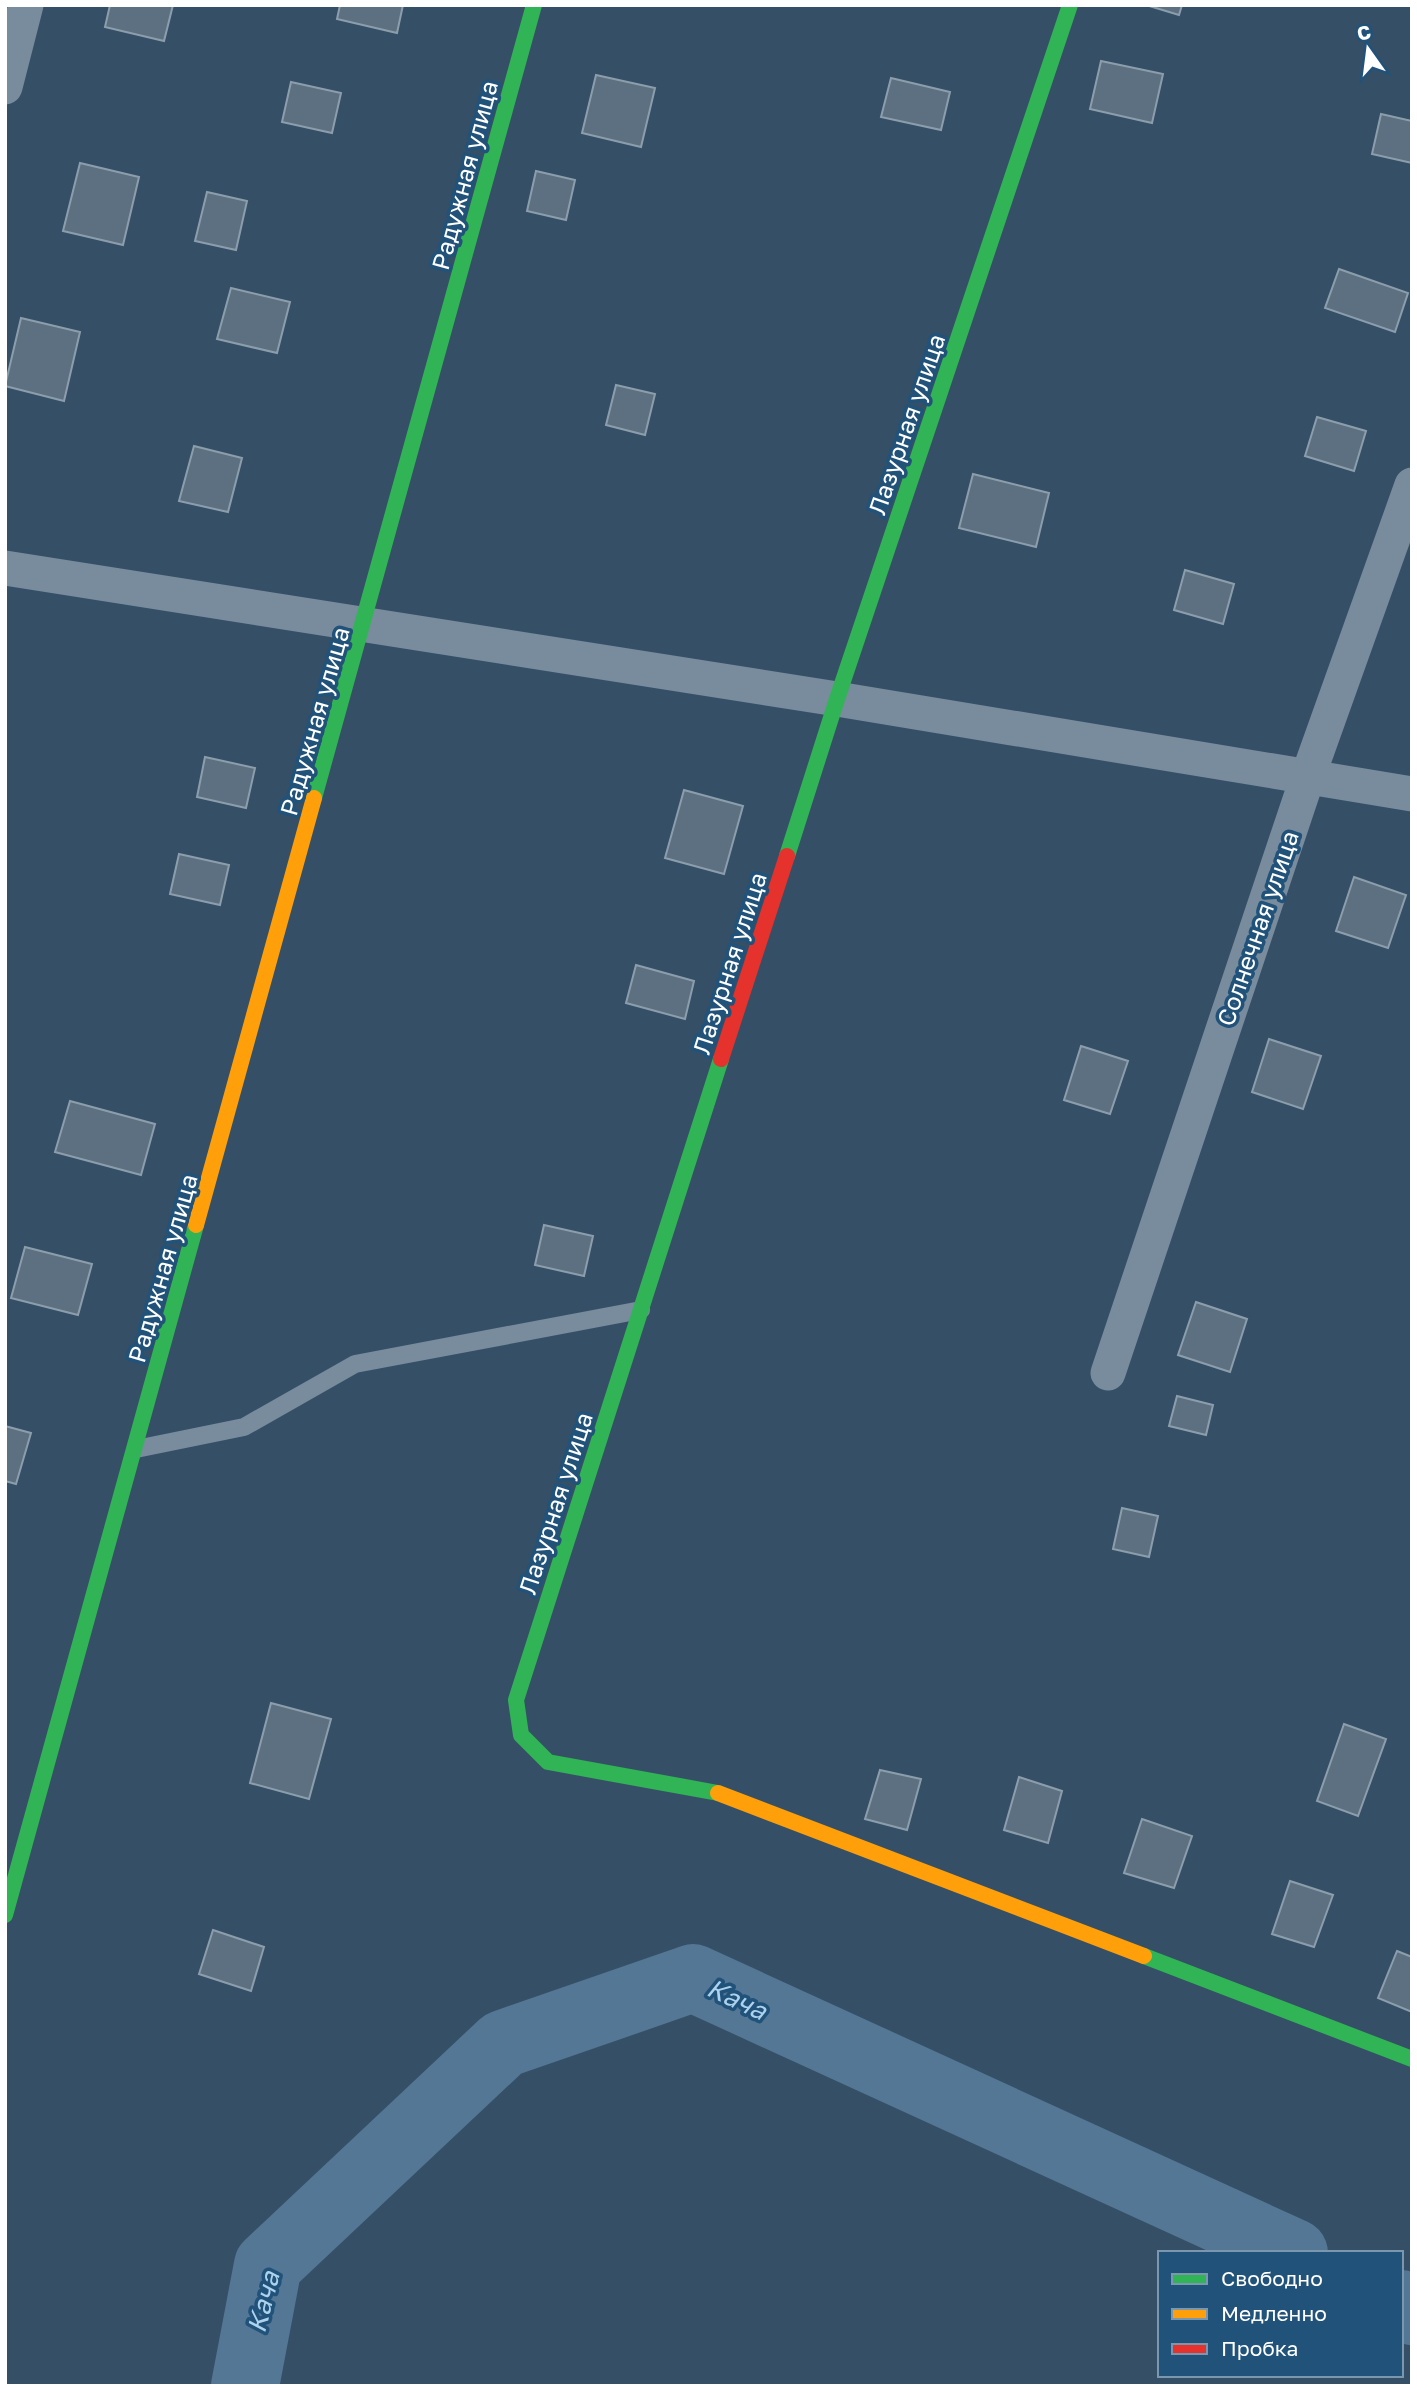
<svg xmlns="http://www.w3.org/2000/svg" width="1417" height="2391" font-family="'Golos Text',sans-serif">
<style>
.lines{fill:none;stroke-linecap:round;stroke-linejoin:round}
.river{stroke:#537794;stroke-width:68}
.building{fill:#5c7081;stroke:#8c9eac;stroke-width:2}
.lane{stroke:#798c9d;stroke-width:18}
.street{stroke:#798c9d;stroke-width:35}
.fast{stroke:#30b455;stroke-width:16}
.slow{stroke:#ff9f0a;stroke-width:16}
.jam{stroke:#e5322d;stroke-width:16}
.labels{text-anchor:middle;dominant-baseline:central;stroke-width:7;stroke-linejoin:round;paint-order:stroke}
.street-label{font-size:24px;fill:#fff;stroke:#21527a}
.water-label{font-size:26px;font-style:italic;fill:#add2ed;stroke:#21527a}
</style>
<rect width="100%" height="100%" fill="#355066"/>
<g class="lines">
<!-- river -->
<g class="river">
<polyline points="1401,2304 1412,2311"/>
<polyline points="245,2386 268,2265 503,2044 693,1978 1294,2253"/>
</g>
</g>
<!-- building -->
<g class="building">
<polygon points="110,5 173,5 164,41 105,27"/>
<polygon points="340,5 403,5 397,33 337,19"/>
<polygon points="1146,5 1182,5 1179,15"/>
<polygon points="1101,61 1163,74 1152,123 1090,109"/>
<polygon points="596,75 655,88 641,147 582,133"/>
<polygon points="891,78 950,92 941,130 881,117"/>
<polygon points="291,82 341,93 332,133 282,122"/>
<polygon points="1381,114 1412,121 1412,163 1372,154"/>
<polygon points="80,163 139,177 123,245 63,231"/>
<polygon points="536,171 575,180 566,220 527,211"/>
<polygon points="207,192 247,201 236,250 195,241"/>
<polygon points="1339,269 1408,293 1395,332 1325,308"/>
<polygon points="231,288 290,302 277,353 217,339"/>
<polygon points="21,318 80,332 64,401 5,386"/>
<polygon points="616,385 655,394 645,435 606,425"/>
<polygon points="1317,417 1366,431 1354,471 1305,456"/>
<polygon points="194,446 242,458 228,512 179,501"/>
<polygon points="973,474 1049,493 1036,547 959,528"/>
<polygon points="1185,570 1234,584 1223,624 1174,610"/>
<polygon points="205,757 255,768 246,808 197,797"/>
<polygon points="684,790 743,806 724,874 665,858"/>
<polygon points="179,854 229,865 220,905 170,894"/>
<polygon points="1354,877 1406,895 1388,948 1336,931"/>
<polygon points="636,965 694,981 685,1019 626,1003"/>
<polygon points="1269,1039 1321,1056 1303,1109 1252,1092"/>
<polygon points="1081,1046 1128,1061 1110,1114 1064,1100"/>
<polygon points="70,1101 155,1124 141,1175 55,1152"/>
<polygon points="544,1225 593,1236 584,1276 535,1265"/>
<polygon points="25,1247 92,1264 78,1315 11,1298"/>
<polygon points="1196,1302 1247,1319 1230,1372 1178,1355"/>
<polygon points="1177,1396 1213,1405 1206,1435 1169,1426"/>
<polygon points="5,1426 31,1433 16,1484 5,1481"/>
<polygon points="1122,1508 1158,1516 1149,1557 1113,1549"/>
<polygon points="271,1703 331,1719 309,1799 250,1783"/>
<polygon points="1344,1724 1386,1739 1358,1816 1317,1801"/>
<polygon points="880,1770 921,1779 907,1830 865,1819"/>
<polygon points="1019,1777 1062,1791 1048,1843 1004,1830"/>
<polygon points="1142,1819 1192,1836 1174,1888 1124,1873"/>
<polygon points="1290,1881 1333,1895 1314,1947 1272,1934"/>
<polygon points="213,1930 264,1947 251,1991 199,1974"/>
<polygon points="1397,1951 1412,1957 1412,2012 1378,1998"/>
</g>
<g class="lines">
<!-- lane -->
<polyline class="lane" points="136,1449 244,1427 355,1364 641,1310"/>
<!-- street -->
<g class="street">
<polyline points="5,87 26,5"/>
<polyline points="5,568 837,699 1412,794"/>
<polyline points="1108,1373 1308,776 1412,485"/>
</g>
<!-- fast -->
<g class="fast">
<polyline points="314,798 534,5"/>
<polyline points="787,856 837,699 1070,5"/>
<polyline points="718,1793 548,1762 521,1735 516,1700 721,1059"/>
<polyline points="5,1915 196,1225"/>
<polyline points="1144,1956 1412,2059"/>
</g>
<!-- slow -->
<g class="slow">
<polyline points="196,1225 314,798"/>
<polyline points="718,1793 1144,1956"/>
</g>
<!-- jam -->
<polyline class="jam" points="721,1059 787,856"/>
</g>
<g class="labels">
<!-- street labels -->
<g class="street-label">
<text transform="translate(464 175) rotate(-75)">Радужная улица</text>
<text transform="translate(906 424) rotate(-71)">Лазурная улица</text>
<text transform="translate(314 721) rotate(-74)">Радужная улица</text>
<text transform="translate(1257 928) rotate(-71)">Солнечная улица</text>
<text transform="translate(729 963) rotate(-72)">Лазурная улица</text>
<text transform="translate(162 1268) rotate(-74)">Радужная улица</text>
<text transform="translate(555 1503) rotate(-72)">Лазурная улица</text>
</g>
<!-- water labels -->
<g class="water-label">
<text transform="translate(737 1999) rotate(25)">Кача</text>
<text transform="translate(263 2302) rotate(-76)">Кача</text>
</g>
</g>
<!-- border -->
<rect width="1417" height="2391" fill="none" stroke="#ffffff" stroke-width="14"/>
<!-- legend -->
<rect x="1158" y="2251" width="245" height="126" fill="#21527a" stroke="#7a97af" stroke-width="2"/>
<rect x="1172" y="2274" width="35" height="10" fill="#30b455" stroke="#7a97af" stroke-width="2"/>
<text x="1221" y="2286" font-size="21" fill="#ffffff">Свободно</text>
<rect x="1172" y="2309" width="35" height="10" fill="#ff9f0a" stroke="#7a97af" stroke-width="2"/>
<text x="1221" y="2321" font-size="21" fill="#ffffff">Медленно</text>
<rect x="1172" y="2344" width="35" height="10" fill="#e5322d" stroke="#7a97af" stroke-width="2"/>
<text x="1221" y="2356" font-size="21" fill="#ffffff">Пробка</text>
<!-- north arrow -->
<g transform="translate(1368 49) rotate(346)" stroke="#21527a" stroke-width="5" paint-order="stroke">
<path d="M0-5L12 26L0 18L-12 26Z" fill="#ffffff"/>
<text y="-10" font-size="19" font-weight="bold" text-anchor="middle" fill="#ffffff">С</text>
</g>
</svg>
